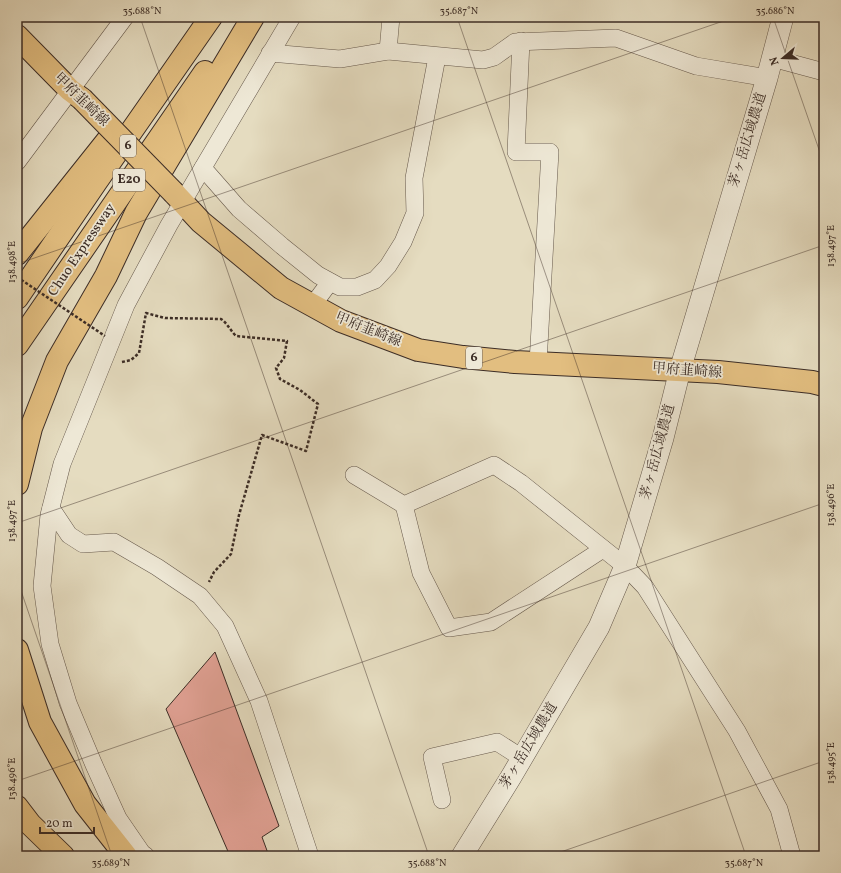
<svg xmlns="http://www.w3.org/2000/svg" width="841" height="873" font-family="Vollkorn,'Noto Serif JP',serif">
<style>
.building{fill:#e1a194;stroke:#3c2d26}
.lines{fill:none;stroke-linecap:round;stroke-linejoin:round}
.minor-casing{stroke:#66594c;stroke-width:18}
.tertiary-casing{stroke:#66594c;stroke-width:22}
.primary-casing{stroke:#3c2d26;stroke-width:24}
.motorway-casing{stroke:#3c2d26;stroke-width:24}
.path{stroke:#3c2d26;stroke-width:2.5;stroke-dasharray:3 2;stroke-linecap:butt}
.minor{stroke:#eee8d6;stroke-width:17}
.tertiary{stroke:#eee8d6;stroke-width:21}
.primary{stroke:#e2be80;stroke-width:22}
.motorway{stroke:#e2be80;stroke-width:22}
.primary-bridge-casing{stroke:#3c2d26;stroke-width:24;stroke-linecap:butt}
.path-bridge{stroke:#3c2d26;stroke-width:2.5;stroke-dasharray:3 2;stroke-linecap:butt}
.primary-bridge{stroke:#e2be80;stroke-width:22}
.ticks{fill:none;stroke:#3c2d26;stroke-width:1;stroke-opacity:0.45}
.labels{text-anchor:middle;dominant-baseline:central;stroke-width:3.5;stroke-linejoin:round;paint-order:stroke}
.shield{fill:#eee8d6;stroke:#71655b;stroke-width:1}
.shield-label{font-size:13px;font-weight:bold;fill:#3c2d26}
.street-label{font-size:14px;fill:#3c2d26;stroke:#eee8d6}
.neatline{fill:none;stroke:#3c2d26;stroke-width:1.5}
.ticks-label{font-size:10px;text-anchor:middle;fill:#3c2d26}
</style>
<rect width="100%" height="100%" fill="#e5dcc0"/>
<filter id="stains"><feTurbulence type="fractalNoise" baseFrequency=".005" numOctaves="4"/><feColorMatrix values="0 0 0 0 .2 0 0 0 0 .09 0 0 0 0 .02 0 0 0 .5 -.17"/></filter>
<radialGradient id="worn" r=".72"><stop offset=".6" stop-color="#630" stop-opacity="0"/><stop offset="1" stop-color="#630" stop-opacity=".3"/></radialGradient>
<!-- building -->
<polygon class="building" points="215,652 279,826 262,837 269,856 230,856 166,709"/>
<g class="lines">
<defs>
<g id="minor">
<polyline points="521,41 516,152 550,152 538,363"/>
<polyline points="388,51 391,17"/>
<polyline points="270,53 340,59 388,51 483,60 494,57 515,42 616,38 696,66 767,78"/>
<polyline points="772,58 824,72"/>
<polyline points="17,162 125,17"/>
<polyline points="203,168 239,209 282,246 318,275 340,287 357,287 375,280 388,266 403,242 415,213 414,178 437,57"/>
<polyline points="312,306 330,282"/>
<polyline points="354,475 404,505 494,465 521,483 625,566 645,587 737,731 779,809 792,856"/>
<polyline points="404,505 421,573 449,628 491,622 603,549"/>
<polyline points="51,508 69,535 83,544 114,542 157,567 200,596 225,626 259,701 310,856"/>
<polyline points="442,800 432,757 497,742 522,758"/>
<polyline points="146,856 142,853 118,818 94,765 68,703 50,644 42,586 49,515 62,464 126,305 169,225 292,17"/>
</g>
<polyline id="tertiary" points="462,856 511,777 599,627 625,566 663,438 680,370 767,78 783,17"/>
<g id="primary">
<polyline points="17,36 70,90 82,99"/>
<polyline points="174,193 201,222 281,288 341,321 418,350 463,357 515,362 718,372 812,382 824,385"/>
</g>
<g id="motorway">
<polyline points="17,254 111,136"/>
<polyline points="17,298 96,182 211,17"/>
<polyline points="17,345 205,72"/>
<polyline points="17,484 31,428 57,361 106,276 136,213 253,17"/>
<polyline points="17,650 40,722 85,804 126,856"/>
<polyline points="17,807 30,824 63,856"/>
</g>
</defs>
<!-- minor casing -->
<use href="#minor" class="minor-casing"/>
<!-- tertiary casing -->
<use href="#tertiary" class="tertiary-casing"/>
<!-- primary casing -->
<use href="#primary" class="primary-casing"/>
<!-- motorway casing -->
<use href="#motorway" class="motorway-casing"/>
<!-- path -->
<path class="path" d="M 122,362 L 131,360 L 139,353 L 146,313 L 165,318 L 221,319 C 227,323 230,330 236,336 L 287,341 L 284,358 L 276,368 L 280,379 L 300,390 L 318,404 L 306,451 L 262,435 L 239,515 L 231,554 L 214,572 L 209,582"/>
<!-- minor -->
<use href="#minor" class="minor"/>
<!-- tertiary -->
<use href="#tertiary" class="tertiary"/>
<!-- primary -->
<use href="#primary" class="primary"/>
<!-- motorway -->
<use href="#motorway" class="motorway"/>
<defs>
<polyline id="primary-bridge" points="82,99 174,193"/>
</defs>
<!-- primary-bridge casing -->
<use href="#primary-bridge" class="primary-bridge-casing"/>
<!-- path-bridge -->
<polyline class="path-bridge" points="17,277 105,336"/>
<!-- primary-bridge -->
<use href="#primary-bridge" class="primary-bridge"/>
</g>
<!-- ticks -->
<path class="ticks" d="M 140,17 L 429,856M 457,17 L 746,856M 773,17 L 824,164M 17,264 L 735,17M 17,523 L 824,245M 17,579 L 112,856M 17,781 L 824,503M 549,856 L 824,761"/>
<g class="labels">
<!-- shield labels -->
<g class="shield">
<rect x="120" y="135" width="16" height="22" rx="3"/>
<rect x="113" y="169" width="32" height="22" rx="3"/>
<rect x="466" y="347" width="16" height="22" rx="3"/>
</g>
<g class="shield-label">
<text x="128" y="146">6</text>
<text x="129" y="180">E20</text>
<text x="474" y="358">6</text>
</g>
<!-- street labels -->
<g class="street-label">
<text transform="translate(81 100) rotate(44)">甲府韮崎線</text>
<text transform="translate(748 140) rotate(-73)">茅ヶ岳広域農道</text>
<text transform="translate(82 250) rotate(-56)">Chuo Expressway</text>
<text transform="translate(368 330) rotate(22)">甲府韮崎線</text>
<text transform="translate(687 371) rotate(4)">甲府韮崎線</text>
<text transform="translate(658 452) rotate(-75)">茅ヶ岳広域農道</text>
<text transform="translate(529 746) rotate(-59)">茅ヶ岳広域農道</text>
</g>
</g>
<!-- margin -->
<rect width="841" height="873" fill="none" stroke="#e5dcc0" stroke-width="44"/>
<!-- north arrow -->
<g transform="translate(783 58) rotate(251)" stroke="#eee8d6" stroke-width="3" paint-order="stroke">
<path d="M0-3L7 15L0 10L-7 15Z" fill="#3c2d26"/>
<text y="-6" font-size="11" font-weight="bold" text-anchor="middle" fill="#3c2d26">N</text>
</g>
<!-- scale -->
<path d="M40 827v6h54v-6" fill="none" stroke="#3c2d26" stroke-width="2"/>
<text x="46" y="827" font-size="12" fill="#3c2d26" stroke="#eee8d6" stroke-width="3" paint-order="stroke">20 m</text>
<rect x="22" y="22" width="797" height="829" class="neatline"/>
<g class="ticks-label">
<text x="142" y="14">35.688°N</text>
<text x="459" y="14">35.687°N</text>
<text x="775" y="14">35.686°N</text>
<text transform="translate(830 246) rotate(-90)" y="4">138.497°E</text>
<text transform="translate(11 262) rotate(-90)" y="4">138.498°E</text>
<text transform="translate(830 505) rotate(-90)" y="4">138.496°E</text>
<text transform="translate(11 521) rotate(-90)" y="4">138.497°E</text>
<text transform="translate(830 763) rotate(-90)" y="4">138.495°E</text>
<text transform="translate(11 779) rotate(-90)" y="4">138.496°E</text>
<text x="111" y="866">35.689°N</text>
<text x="427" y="866">35.688°N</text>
<text x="744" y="866">35.687°N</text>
</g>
<rect width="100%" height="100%" filter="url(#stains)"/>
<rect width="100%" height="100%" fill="url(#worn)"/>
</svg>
